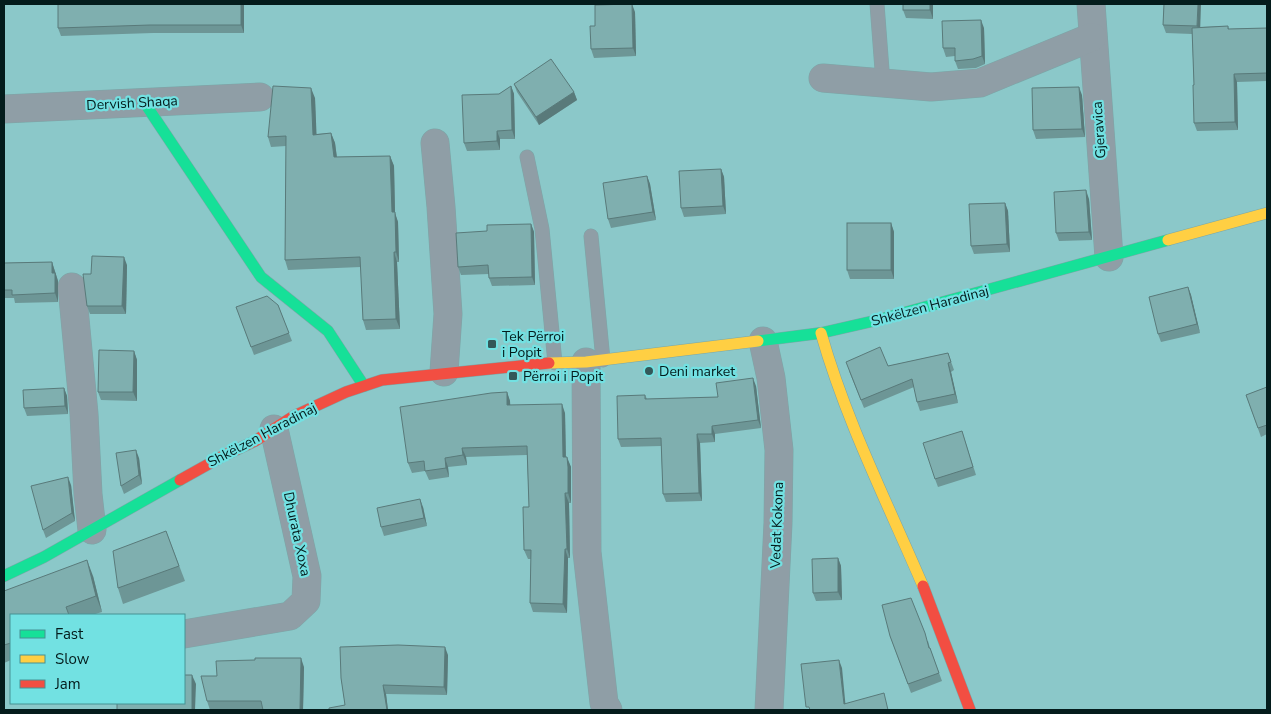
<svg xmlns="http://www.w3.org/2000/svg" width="1271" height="714" font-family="'Nunito Sans',sans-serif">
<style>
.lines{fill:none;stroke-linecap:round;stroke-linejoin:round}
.lane-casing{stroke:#7aa7a8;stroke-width:15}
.street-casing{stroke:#7aa7a8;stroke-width:29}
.fast-casing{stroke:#7aa7a8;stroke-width:12}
.slow-casing{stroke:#7aa7a8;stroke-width:12}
.jam-casing{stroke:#7aa7a8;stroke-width:12}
.lane{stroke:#8f9ea6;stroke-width:14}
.street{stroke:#8f9ea6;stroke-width:28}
.fast{stroke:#16e098;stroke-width:11}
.slow{stroke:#ffcf43;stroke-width:11}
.jam{stroke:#f24e42;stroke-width:11}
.wall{fill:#6d9696}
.shaded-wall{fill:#597a7a}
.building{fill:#7fafaf;stroke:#597a7a}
.poi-dot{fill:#335859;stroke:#72e1e2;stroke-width:2}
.labels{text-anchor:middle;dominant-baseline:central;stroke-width:4.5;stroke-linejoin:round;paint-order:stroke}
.street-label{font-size:14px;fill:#041c1c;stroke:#72e1e2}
.poi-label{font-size:14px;fill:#041c1c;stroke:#72e1e2;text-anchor:start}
</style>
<rect width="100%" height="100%" fill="#8bc8c9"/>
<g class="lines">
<defs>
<g id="lane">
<polyline points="877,4 883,83"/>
<polyline points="527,157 542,229 555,363"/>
<polyline points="591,236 603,360"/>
</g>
<g id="street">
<polyline points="1091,4 1109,257"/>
<polyline points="823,78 931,87 980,83 1092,37"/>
<polyline points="4,109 260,97"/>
<polyline points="435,143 441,207 448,314 444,372"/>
<polyline points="72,287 84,414 88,494 92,530"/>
<polyline points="763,341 771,378 779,450 778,523 769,710"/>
<polyline points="586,362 587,552 604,703 608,710"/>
<polyline points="184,634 290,616 306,601 307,576 274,429"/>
</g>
<g id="fast">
<polyline points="144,102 261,277 328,331 364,386"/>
<polyline points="758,341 821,333 878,320 1168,240"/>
<polyline points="4,576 44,557 180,480"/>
</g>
<g id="slow">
<polyline points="1168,240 1267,213"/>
<path d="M 821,333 C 846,421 887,502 923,586"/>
<polyline points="549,363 586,362 758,341"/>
</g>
<g id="jam">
<polyline points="180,480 223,456 255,441 294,416 346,392 382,380 549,363"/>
<polyline points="923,586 970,710"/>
</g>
</defs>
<!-- lane casing -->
<use href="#lane" class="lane-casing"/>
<!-- street casing -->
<use href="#street" class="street-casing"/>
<!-- fast casing -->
<use href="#fast" class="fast-casing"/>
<!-- slow casing -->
<use href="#slow" class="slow-casing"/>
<!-- jam casing -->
<use href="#jam" class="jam-casing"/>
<!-- lane -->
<use href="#lane" class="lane"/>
<!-- street -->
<use href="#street" class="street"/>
<!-- fast -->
<use href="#fast" class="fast"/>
<!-- slow -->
<use href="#slow" class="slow"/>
<!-- jam -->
<use href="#jam" class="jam"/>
</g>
<!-- wall -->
<g class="wall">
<polygon points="58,4 244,4 244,33 153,33 61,36 58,28"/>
<rect x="833" y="4" width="35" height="1"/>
<polygon points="903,4 933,4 933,19 906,18 903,10"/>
<polygon points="1164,4 1200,27 1228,26 1229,29 1267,28 1267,81 1237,82 1238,130 1197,131 1194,123 1194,85 1192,34 1166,33 1163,25"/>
<polygon points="635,12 636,56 594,58 591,49 595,26"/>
<polygon points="984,28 985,64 976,68 958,69 955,61 955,56 946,57 943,48"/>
<polygon points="514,84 574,92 577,100 539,125 517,92"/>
<polygon points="511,86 514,94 515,139 500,139 500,150 467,151 464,143 499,94"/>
<polygon points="1082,95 1085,137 1036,139 1033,130"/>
<polygon points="315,98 316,134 331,133 335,143 337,157 390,156 394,166 395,213 398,222 399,262 397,262 400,329 366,330 363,320 361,267 288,270 285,260 286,146 271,147 268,137"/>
<polygon points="721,169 724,177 726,214 684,217 681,208"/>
<polygon points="647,176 650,184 656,220 611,228 608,219"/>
<polygon points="1089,199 1092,240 1059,241 1056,233"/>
<polygon points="1005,203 1008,211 1010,252 974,254 971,246"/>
<polygon points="891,223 894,232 894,279 850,279 847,270"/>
<polygon points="531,224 534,232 535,285 492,286 489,278 489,274 461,275 458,267 487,231"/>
<polygon points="52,262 58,281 58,302 15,303 14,298 4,298 4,263"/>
<polygon points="127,265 126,314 90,314 87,306 91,274"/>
<polygon points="1188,287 1191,295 1200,333 1161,342 1158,334"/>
<polygon points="278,305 292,341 254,355 236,307"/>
<polygon points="134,351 137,360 137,401 101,400 98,392"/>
<polygon points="948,353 954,370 951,372 958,403 920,411 917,402 914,387 864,408 849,371 888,366"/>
<polygon points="756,386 761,428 715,434 715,442 700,443 702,501 666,502 663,494 661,446 621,447 618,439 645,395 647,399 718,397"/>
<polygon points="1267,387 1267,434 1261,437 1246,395"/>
<polygon points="64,388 67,396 68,414 27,416 24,408"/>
<polygon points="507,392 510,401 510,405 565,413 566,457 571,467 571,503 569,503 570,558 568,558 567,613 533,612 530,603 531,559 528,559 524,550 529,507 527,455 466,457 467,465 448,467 449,477 429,480 425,471 412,473 408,463"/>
<polygon points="962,431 976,475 938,487 935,479"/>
<polygon points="139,458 142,484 124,494 121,486"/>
<polygon points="71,485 75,521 46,538 43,530"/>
<polygon points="423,507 427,526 384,536 381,527"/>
<polygon points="166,531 185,581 123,604 118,588"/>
<polygon points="838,558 841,566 842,600 816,601 813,593"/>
<polygon points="93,576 102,612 92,615 11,615 11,660 4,663 4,591"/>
<polygon points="890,636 928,641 930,648 942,681 911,693"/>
<polygon points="448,655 447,695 386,694 388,710 329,710 345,705 341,678"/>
<polygon points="304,667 303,710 263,710 263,709 210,710 207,701 217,676"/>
</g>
<!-- shaded-wall -->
<g class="shaded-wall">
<polygon points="241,4 244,4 244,33 241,25"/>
<polygon points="632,4 635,12 636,56 633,48"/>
<polygon points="930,4 933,4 933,19 930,10"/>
<polygon points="1198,4 1201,4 1200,34 1197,26"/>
<polygon points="981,20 984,28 985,64 982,56"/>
<polygon points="1234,74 1237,82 1238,130 1235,122"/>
<polygon points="511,86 514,94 515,139 512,130"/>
<polygon points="1079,87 1082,95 1085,137 1082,129"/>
<polygon points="311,88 315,98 317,145 313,135"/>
<polygon points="574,92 577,100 539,125 536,117"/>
<polygon points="497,131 500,139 500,150 497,141"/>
<polygon points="331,133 335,143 338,167 334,157"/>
<polygon points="390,156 394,166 395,213 398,222 399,262 396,252 392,212"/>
<polygon points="721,169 724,177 726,214 723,206"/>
<polygon points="647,176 650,184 656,220 653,212"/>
<polygon points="1086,190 1089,199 1092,240 1089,232"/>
<polygon points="1005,203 1008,211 1010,252 1007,244"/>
<polygon points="891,223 894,232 894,279 891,270"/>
<polygon points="531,224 534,232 535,285 532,277"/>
<polygon points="394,252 397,262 400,329 396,319"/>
<polygon points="124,257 127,265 126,314 122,306"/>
<polygon points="52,262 58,281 58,302 55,293 52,273"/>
<polygon points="1188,287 1191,295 1200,333 1197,324"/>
<polygon points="134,351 137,360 137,401 133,392"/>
<polygon points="948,363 951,372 958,403 955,394"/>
<polygon points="753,378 756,386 761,428 758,420"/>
<polygon points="64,388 67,396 68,414 65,406"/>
<polygon points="507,392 510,401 511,415 507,405"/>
<polygon points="562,404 565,413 566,467 563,457"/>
<polygon points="712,426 715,434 715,442 712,434"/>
<polygon points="697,434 700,443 702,501 699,493"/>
<polygon points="462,448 466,457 467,465 463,455"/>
<polygon points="136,450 139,458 142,484 139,475"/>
<polygon points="567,457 571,467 571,503 568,493"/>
<polygon points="445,458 448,467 449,477 446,468"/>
<polygon points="68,477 71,485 75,521 72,513"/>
<polygon points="565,493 569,503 570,558 567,549"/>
<polygon points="420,499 423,507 427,526 424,518"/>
<polygon points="565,549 568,558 567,613 563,604"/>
<polygon points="838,558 841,566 842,600 838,592"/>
<polygon points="87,560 93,576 102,612 96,596"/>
<polygon points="445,647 448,655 447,695 444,687"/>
<polygon points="301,658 304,667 303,710 300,710"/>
<polygon points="839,660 842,668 846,710 844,704"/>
<polygon points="192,675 196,684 195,710 192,710"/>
<polygon points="383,685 386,694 388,710 387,710"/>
</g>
<!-- building -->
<g class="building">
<polygon points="58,4 241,4 241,25 150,25 58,28"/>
<polygon points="632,4 633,48 591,49 590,26 595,26 595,5"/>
<rect x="903" y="4" width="27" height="6"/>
<polygon points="1164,4 1198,4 1197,26 1163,25"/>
<polygon points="981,20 982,56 973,59 955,61 955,48 943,48 942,21"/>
<polygon points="1228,26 1228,29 1267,28 1267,73 1234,74 1235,122 1194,123 1193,85 1194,85 1192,28"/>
<polygon points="551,59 574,92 536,117 514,84"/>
<polygon points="273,86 311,88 313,135 331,133 334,157 390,156 392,212 395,212 396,252 394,252 396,319 363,320 360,257 285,260 286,136 268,137"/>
<polygon points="511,86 512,130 497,131 497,141 464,143 462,95 499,94"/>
<polygon points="1079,87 1082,129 1033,130 1032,88"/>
<polygon points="721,169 723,206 681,208 679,171"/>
<polygon points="647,176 653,212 608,219 603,183"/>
<polygon points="1086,190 1089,232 1056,233 1054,192"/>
<polygon points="1005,203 1007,244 971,246 969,204"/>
<rect x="847" y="223" width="44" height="47"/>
<polygon points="531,224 532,277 489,278 488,265 458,267 456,233 487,231 487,225"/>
<polygon points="92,256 124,257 122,306 87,306 83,274 91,274"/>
<polygon points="52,262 52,273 55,273 55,293 12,295 12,290 4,290 4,263"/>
<polygon points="1188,287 1197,324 1158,334 1149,297"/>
<polygon points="267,296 278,305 289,333 251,347 236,307"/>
<polygon points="880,347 888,366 948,353 951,362 948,363 955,394 917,402 912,379 861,400 846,362"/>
<polygon points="99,350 134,351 133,392 98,392"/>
<polygon points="753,378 758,420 712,426 712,434 697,434 699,493 663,494 661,438 618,439 617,396 645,395 645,399 718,397 716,383"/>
<polygon points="1267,387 1267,425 1258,428 1246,395"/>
<polygon points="64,388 65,406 24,408 23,390"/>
<polygon points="507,392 507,405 562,404 563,457 567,457 568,467 568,493 565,493 567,549 565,549 563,604 530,603 531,550 524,550 523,507 529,507 527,446 462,448 463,455 445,458 446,468 425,471 424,461 408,463 400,407 491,393"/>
<polygon points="962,431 973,467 935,479 923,443"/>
<polygon points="136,450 139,475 121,486 116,453"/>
<polygon points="68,477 72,513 43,530 31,486"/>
<polygon points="420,499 424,518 381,527 377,508"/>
<polygon points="166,531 179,566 118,588 113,551"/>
<polygon points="838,558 838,592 813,593 812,559"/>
<polygon points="87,560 96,596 66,607 69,615 11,615 11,643 4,645 4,591"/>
<polygon points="911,598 925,633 929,648 930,648 939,673 908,684 890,636 882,605"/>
<polygon points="398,645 445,647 444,687 383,685 387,710 329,710 329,708 345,705 341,678 340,647"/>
<polygon points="255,658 301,658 300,710 263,710 261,701 207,701 201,676 217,676 216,661 255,660"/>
<polygon points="839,660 844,704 884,693 888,710 810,710 809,707 806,707 801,664"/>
<polygon points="184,675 192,675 192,710 117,710 117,703 184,703"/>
</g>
<!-- markers -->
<g class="poi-dot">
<rect x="487" y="339" width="10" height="10" rx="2.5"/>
<circle cx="649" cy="371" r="5"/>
<rect x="508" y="371" width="10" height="10" rx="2.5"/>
</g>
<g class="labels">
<!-- street labels -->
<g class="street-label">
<text transform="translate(132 103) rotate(-3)">Dervish Shaqa</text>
<text transform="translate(1099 130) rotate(-94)">Gjeravica</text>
<text transform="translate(930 306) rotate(-15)">Shkëlzen Haradinaj</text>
<text transform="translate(262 435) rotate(-28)">Shkëlzen Haradinaj</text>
<text transform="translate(777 525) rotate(-88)">Vedat Kokona</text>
<text transform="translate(297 534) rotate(78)">Dhurata Xoxa</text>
</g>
<!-- poi labels -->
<g class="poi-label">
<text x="502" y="336">Tek Përroi<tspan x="502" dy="16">i Popit</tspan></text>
<text x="659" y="371">Deni market</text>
<text x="523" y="376">Përroi i Popit</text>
</g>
</g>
<!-- border -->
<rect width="1271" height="714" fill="none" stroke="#041c1c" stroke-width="10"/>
<!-- legend -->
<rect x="10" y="614" width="175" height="90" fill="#72e1e2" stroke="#469293"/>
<rect x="20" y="630" width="25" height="8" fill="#16e098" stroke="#469293"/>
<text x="55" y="639" font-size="15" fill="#041c1c">Fast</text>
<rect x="20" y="655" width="25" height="8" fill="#ffcf43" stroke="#469293"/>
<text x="55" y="664" font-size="15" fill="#041c1c">Slow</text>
<rect x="20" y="680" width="25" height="8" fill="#f24e42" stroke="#469293"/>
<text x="55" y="689" font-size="15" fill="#041c1c">Jam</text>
</svg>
